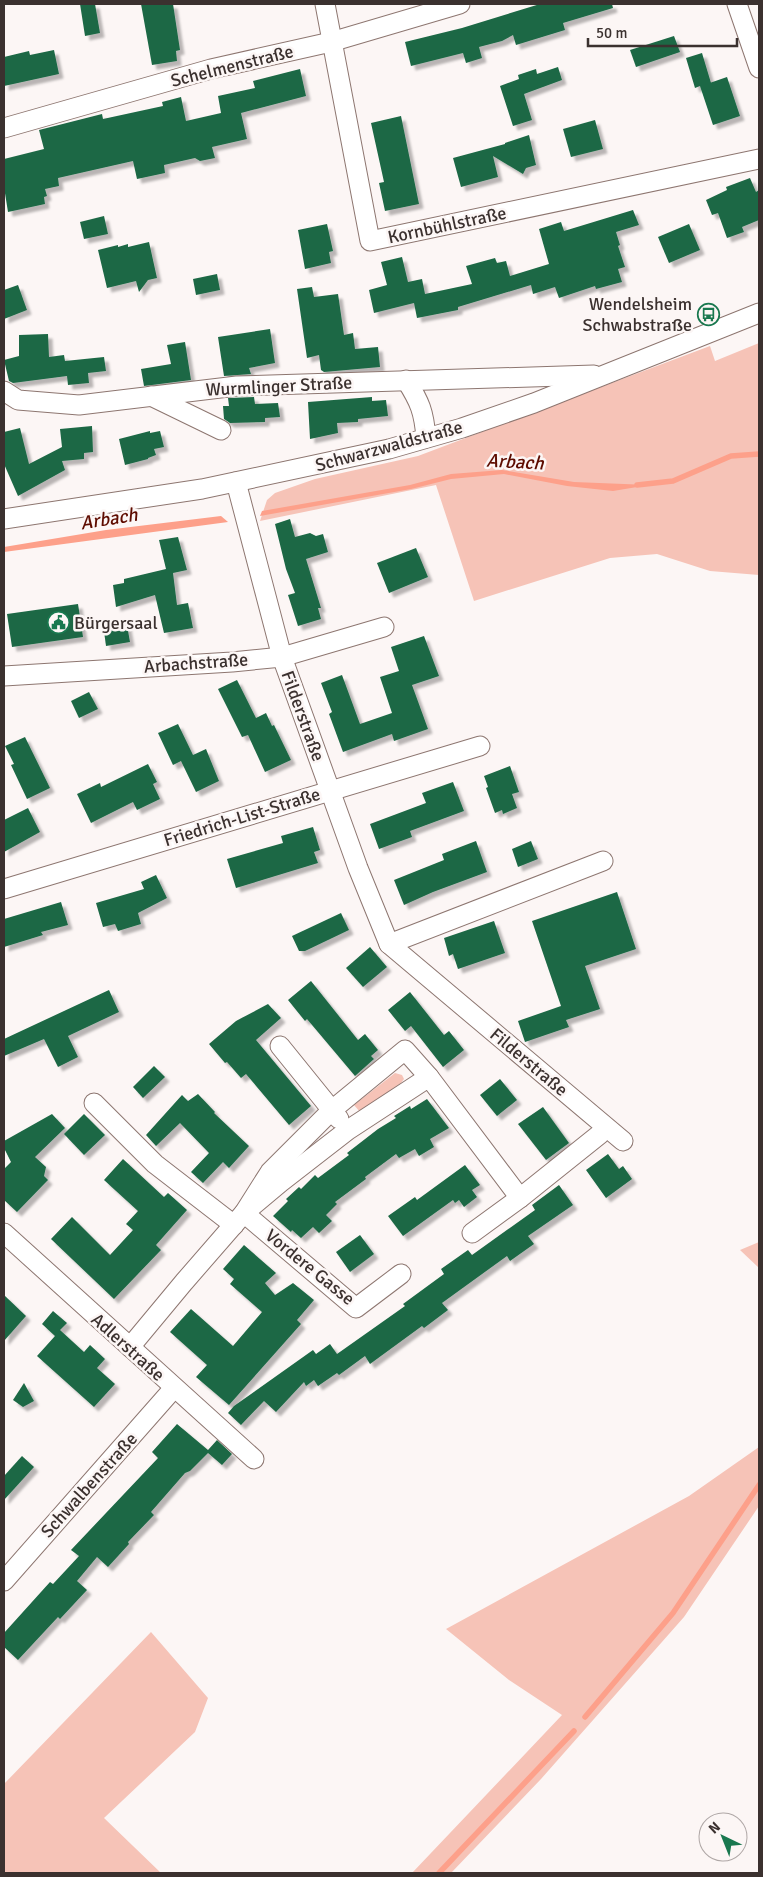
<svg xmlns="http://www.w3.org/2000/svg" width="763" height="1877" font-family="Signika,sans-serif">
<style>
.green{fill:#f6c3b7}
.water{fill:#fda08a}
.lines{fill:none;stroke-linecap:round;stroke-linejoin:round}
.stream{stroke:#fda08a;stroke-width:5.5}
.building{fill:#1c6845;filter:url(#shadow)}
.minor-casing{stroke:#8d7670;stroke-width:21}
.minor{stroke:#fff;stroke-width:19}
.labels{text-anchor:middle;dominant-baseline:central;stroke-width:5;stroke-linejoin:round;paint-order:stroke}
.street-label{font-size:18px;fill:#3b312f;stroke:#fcf6f5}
.poi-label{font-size:18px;fill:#3b312f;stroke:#fcf6f5;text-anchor:end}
.water-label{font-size:19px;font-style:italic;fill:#5e0c00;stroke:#fcf6f5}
</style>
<defs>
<filter id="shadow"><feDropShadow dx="4.5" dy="4.5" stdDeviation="1" flood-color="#0004"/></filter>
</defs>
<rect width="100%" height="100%" fill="#fcf6f5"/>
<!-- green -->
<g class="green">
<polygon points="759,343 759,575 710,571 657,554 610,558 474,601 436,485 260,521 267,500 275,493 315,479 418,456 710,346 715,361"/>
<polygon points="395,1073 402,1075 404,1079 401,1083 360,1112 354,1105"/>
<polygon points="759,1242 759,1268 740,1250"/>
<polygon points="759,1447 759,1506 684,1617 541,1779 451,1873 412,1873 562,1715 509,1680 446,1629 689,1496"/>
<polygon points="151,1632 208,1698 195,1732 104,1818 161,1873 4,1873 4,1784"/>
</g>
<!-- water -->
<g class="water">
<polygon points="502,470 574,482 649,485 613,491 567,486 504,474 451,479 411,489 260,516 262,511 410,485 451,474"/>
<polygon points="221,516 228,522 4,552 4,547 106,530"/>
</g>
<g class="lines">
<!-- stream -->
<g class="stream">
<polyline points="637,485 673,481 731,456 759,454"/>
<polyline points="585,1717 673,1613 759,1485"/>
<polyline points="439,1873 574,1731"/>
</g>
</g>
<!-- building -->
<g class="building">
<polygon points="80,4 95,4 100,33 85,36"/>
<polygon points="141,4 173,4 180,50 176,51 177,61 152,65"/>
<polygon points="540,4 612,4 613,8 563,23 565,30 516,45 513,35 502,41 479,47 482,58 466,63 463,53 411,66 405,42 462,28"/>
<polygon points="674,36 680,52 636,67 630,50"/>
<polygon points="54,50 59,74 4,86 4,57 29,51 30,55"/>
<polygon points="702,53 711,83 701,86 727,77 740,116 713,125 700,86 695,88 686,58"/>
<polygon points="558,67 562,80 524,94 532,120 513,126 500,86 519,79 518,75 536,69 537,74"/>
<polygon points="300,69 306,96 241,113 247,139 212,147 215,158 200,161 195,158 164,165 165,173 137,179 133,161 58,178 59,186 45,189 47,196 44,197 45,204 8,212 4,187 4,159 44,149 39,130 102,114 103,119 163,106 162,102 181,97 186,121 221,113 218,96 255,88 253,81"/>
<polygon points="401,116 419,204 385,211 379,183 384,182 371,123"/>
<polygon points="595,120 603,149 571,157 563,129"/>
<polygon points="529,135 536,165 526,168 523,174 493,156 498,177 461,187 453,158 505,144 505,143"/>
<polygon points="750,178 756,192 759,190 759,220 742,227 744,232 727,238 718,213 712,215 706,200 727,190 726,187"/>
<polygon points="633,210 639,225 616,232 620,245 618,246 625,267 618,269 622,282 596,289 595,286 559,298 555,287 533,294 531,285 458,307 458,310 417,318 414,303 374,313 369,290 387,285 381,262 402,257 408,282 422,279 425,294 472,284 466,266 495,258 497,263 506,261 510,276 549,264 539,229 561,222 564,231"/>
<polygon points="104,216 108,234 84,239 80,222"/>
<polygon points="327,224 333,251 329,252 331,263 305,269 298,230"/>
<polygon points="689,224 700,250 669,263 658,237"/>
<polygon points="149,242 157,278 148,280 139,292 136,281 107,288 98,250 118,245 118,247 128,244 128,247"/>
<polygon points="217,274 220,290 196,295 193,279"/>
<polygon points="18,285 27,310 4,319 4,290"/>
<polygon points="312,287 314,297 338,294 344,335 353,333 355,349 378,347 380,367 324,372 321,370 319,355 307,358 297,289"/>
<polygon points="270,329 275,363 249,368 251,374 224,376 218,337"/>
<polygon points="48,334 49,357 64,355 65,361 104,357 106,371 88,373 89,383 68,385 67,376 13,383 9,381 4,360 19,356 19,335"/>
<polygon points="185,342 191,380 144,386 141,369 171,364 167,345"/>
<polygon points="254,397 255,404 278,403 280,417 265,418 265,422 230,423 224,419 223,406 229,406 228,398"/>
<polygon points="372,397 372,401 386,400 388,416 358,419 358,422 337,423 338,433 310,439 308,402"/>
<polygon points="92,426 93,452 84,453 84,459 62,461 65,470 18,496 4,464 4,432 20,428 29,464 62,447 60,429"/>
<polygon points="150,431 150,433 160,431 164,447 154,449 156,455 148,458 148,459 125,465 119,439"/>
<polygon points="290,519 295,537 310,533 316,536 323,534 328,552 306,559 321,608 318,608 321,619 298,626 288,595 295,593 286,569 275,524"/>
<polygon points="178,537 187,570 173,573 177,605 188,603 193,628 164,633 155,595 116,607 113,585 124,583 124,579 166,569 159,540"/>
<polygon points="416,548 428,577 389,593 377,563"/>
<polygon points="78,604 83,637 12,647 7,614"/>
<polygon points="126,620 130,642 106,646 103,624"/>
<polygon points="424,636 439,676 412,685 428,729 394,741 392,734 343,752 329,714 332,712 321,683 342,675 360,724 392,713 380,677 399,671 391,647"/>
<polygon points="237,680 256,718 266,713 272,726 274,725 291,760 265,772 248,735 242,737 218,689"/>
<polygon points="89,692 98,709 79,718 71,701"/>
<polygon points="178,724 193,755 206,749 219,781 196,792 181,761 173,765 158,733"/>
<polygon points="25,737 50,788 27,799 11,765 14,764 5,746"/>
<polygon points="148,764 157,782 153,784 160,799 137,810 133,802 91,823 77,794 100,783 101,787"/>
<polygon points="510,766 519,792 512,794 517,808 503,814 502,810 495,813 486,788 488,787 484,776"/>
<polygon points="453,782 464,811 410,831 412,837 379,849 370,824 426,803 422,793"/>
<polygon points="28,808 40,832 4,852 4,820"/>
<polygon points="313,827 320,850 314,852 318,863 236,888 227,859 283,843 281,836"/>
<polygon points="476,841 487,872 433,892 404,905 394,880 444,860 442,854"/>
<polygon points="531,841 538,859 518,867 512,849"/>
<polygon points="156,875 167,898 138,913 141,924 118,931 115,924 103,927 96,903 144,889 141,882"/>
<polygon points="617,892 636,949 585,966 600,1009 566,1020 569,1027 525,1042 518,1021 561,1006 532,921"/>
<polygon points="61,902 68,925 41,932 43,935 4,947 4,919"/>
<polygon points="341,913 349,930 305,951 299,951 292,936"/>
<polygon points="494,921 505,953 458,969 453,954 449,956 444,938"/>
<polygon points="370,947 387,967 363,987 346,968"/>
<polygon points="311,981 358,1040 365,1034 378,1050 371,1056 374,1059 355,1076 307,1019 305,1021 288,1000"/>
<polygon points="109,990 119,1012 68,1036 78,1057 58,1067 44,1039 4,1056 4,1039"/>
<polygon points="410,992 444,1035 449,1031 464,1050 443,1067 411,1026 405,1031 388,1010"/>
<polygon points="268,1004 281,1018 256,1040 311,1106 289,1125 246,1074 241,1078 227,1062 225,1063 209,1044 236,1021"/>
<polygon points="154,1066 165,1077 143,1098 133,1087"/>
<polygon points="500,1079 517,1100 497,1116 480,1095"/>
<polygon points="198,1094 215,1112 214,1113 249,1146 229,1168 223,1162 203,1183 191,1172 209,1153 180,1123 156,1146 146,1135 182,1095 188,1101"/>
<polygon points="427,1099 449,1128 430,1139 434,1147 419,1156 415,1149 399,1158 396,1154 365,1177 366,1179 335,1202 337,1204 326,1215 332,1221 319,1233 313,1227 301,1238 292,1230 291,1232 273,1216 288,1201 286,1199 299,1187 301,1189 315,1175 318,1178 349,1155 347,1153 378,1129 396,1118 394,1116 410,1106 411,1109"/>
<polygon points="543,1107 569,1143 546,1160 518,1124"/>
<polygon points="52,1114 65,1128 35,1157 46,1167 44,1176 48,1180 17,1212 4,1200 4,1169 11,1162 4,1148 4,1141"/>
<polygon points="84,1114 105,1135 84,1155 64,1134"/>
<polygon points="608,1154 619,1169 623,1166 632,1179 606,1198 586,1170"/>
<polygon points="123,1159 164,1197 168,1193 187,1210 156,1245 161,1250 114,1299 51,1239 72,1217 110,1255 133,1230 126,1224 138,1211 104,1180"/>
<polygon points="465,1165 480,1185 472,1190 477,1197 464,1207 459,1200 455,1203 453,1200 403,1236 388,1216 415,1197 417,1200"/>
<polygon points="559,1185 573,1205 528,1236 534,1244 510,1261 507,1256 442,1303 448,1310 424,1328 422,1326 370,1364 365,1356 339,1375 337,1373 318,1386 314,1380 306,1386 304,1382 276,1412 264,1401 241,1425 228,1413 234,1406 313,1350 316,1354 330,1344 337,1354 405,1306 403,1304 444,1274 441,1269 468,1250 472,1255 535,1210 532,1205"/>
<polygon points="360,1235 374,1254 350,1272 336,1252"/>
<polygon points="244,1245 276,1273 265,1283 275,1295 293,1283 314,1300 297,1320 301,1324 229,1405 196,1377 207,1365 170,1332 191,1309 233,1346 262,1312 230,1284 234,1279 223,1269"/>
<polygon points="4,1295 26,1316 4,1341"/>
<polygon points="53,1311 67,1323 60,1330 84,1352 90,1345 105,1359 97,1368 115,1384 94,1407 37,1356 55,1336 42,1324"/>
<polygon points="24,1383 34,1401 23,1407 13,1400"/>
<polygon points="177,1424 208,1450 217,1440 232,1454 222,1465 208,1453 190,1471 185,1473 151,1512 154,1515 128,1542 129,1544 108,1567 97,1557 77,1581 87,1590 60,1619 58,1617 18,1660 4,1647 4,1633 50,1582 53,1584 79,1556 71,1550 158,1458 152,1452"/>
<polygon points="22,1456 34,1467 4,1500 4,1476"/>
</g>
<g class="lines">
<defs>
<g id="minor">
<polyline points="325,4 370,241 759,159"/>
<polyline points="737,4 759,68"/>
<polyline points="4,128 211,69 331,42 460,4"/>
<path d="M 406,380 C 420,402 424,412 426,438"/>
<polyline points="4,391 18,400 79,405 237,386 594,375"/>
<polyline points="151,396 221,430"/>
<polyline points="236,482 282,657 358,868 389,944 623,1141"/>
<polyline points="4,519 202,489 389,449 462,428 534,403 759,313"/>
<polyline points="4,676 232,662 282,657 384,627"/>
<polyline points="4,889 480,746"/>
<polyline points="389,944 603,861"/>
<polyline points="280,1046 339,1119"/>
<polyline points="94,1103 155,1164 234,1225"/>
<polyline points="4,1233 254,1459"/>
<polyline points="472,1233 520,1198 600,1134"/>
<polyline points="401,1274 356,1308 244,1213 270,1172 332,1110 405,1050 429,1077"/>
<polyline points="130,1347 184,1282 244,1213 281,1182 348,1130 429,1077 520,1198"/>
<polyline points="4,1581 174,1388"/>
</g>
</defs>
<!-- minor casing -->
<use href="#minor" class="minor-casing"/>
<!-- minor -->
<use href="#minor" class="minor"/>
</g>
<!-- icons -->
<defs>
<symbol id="bus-ring" viewBox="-11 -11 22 22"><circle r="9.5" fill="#fcf6f5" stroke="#19784f" stroke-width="1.5"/><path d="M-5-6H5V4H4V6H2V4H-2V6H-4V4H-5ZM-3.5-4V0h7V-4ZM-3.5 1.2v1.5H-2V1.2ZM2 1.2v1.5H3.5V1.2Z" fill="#19784f"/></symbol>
<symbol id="civic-ring" viewBox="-11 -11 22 22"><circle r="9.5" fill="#fcf6f5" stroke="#19784f" stroke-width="1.5"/><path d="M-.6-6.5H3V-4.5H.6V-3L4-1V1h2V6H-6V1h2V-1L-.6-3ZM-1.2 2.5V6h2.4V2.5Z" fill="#19784f"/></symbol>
</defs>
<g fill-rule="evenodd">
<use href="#bus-ring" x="696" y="302" width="25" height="25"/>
<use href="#civic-ring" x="46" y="610" width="25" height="25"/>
</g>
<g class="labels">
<!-- street labels -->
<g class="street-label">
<text transform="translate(232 66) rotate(-14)">Schelmenstraße</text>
<text transform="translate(447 225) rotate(-12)">Kornbühlstraße</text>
<text transform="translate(279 386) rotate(-3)">Wurmlinger Straße</text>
<text transform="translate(389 446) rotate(-15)">Schwarzwaldstraße</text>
<text transform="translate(196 663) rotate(-4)">Arbachstraße</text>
<text transform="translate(303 716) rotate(70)">Filderstraße</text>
<text transform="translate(242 817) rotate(-17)">Friedrich-List-Straße</text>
<text transform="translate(529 1062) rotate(40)">Filderstraße</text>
<text transform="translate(310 1267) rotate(39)">Vordere Gasse</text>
<text transform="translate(128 1347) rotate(42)">Adlerstraße</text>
<text transform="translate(89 1485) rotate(-48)">Schwalbenstraße</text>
</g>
<!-- poi labels -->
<g class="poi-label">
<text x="692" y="304">Wendelsheim<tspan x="692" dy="21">Schwabstraße</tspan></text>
<text x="74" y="623" text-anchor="start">Bürgersaal</text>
</g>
<!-- water labels -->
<g class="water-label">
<text transform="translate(515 462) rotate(3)">Arbach</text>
<text transform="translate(109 519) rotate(-9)">Arbach</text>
</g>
</g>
<!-- border -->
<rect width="763" height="1877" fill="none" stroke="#3b312f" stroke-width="10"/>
<!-- north arrow -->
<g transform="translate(723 1837) rotate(317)"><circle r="24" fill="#fcf6f5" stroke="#afa7a6"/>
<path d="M0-4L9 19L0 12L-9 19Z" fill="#19784f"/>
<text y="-8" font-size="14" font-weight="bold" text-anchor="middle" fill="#3b312f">N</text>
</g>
<!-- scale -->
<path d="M588 38v8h149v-8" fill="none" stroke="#3b312f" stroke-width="2.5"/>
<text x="596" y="38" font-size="15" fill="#3b312f" stroke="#fcf6f5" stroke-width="4" paint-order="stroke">50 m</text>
</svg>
